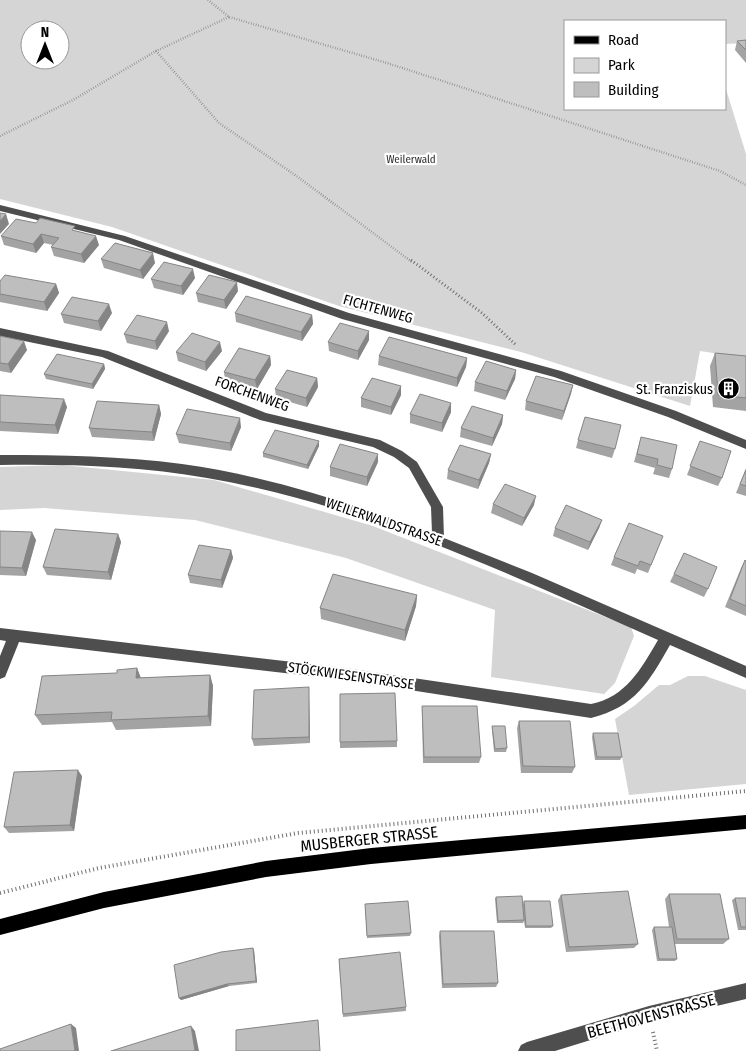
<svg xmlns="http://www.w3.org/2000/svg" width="746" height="1051" font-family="'Fira Sans Condensed',sans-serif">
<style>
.green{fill:#d5d5d5;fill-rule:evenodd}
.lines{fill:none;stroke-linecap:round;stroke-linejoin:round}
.path-far2{stroke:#707070;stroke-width:2.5;stroke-dasharray:0.5 2;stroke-linecap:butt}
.path-far1{stroke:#707070;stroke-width:3;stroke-dasharray:1 2.5;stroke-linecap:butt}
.path{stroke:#707070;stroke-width:4;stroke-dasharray:1 3;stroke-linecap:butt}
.minor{fill:#4e4e4e;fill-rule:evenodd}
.major{fill:#000;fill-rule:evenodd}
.wall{fill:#a3a3a3}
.shaded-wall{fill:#858585}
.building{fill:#bebebe;stroke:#858585}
.labels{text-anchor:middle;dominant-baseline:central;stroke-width:4.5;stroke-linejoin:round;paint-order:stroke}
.far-park-label{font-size:11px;fill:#2c2c2c;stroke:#fff}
.street-label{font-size:14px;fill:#000;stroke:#fff}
.poi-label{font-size:14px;fill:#000;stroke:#fff;text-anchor:end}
.near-street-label{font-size:16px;fill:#000;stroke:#fff}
</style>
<rect width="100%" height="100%" fill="#fff"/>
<!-- green -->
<g class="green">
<path d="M 0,0 L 746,0 L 746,43 L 725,44 L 725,21 L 565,21 L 565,109 L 725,109 L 725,86 L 746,154 L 746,358 L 700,351 L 690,406 L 521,352 L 339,306 L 112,227 L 0,199 ZM 30,30 L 60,30 L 60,60 L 30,60 Z"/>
<polygon points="62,465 214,480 373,526 631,627 634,636 615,683 604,694 491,677 495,610 346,558 195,520 44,508 0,510 0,467"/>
<polygon points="688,676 705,676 746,690 746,784 629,795 615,719 634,706 659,685 670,685"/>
</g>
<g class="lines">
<!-- path-far2 -->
<g class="path-far2">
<polyline points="208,0 229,17 387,63 720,171 746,185"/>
<polyline points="156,51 219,123 298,177 412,262"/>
<polyline points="0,136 73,100 156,51 229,17"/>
</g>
<!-- path-far1 -->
<polyline class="path-far1" points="411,260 482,313 516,345"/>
<!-- path -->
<g class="path">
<polyline points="0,893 99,868 298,833 746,791"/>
<polyline points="653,1032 657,1051"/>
</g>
<!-- minor -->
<g class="minor">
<polygon points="0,205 125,236 349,313 561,371 676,411 746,440 746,449 668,417 554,377 342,319 119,240 0,211"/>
<path d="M 0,328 L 108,351 L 266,413 L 380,440 L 402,451 L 417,462 L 443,507 L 444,538 L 532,573 L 746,666 L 746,678 L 670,645 C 649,682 635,707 591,718 L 345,680 L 19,642 L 5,677 L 0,679 L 0,656 L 6,641 L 0,640 L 0,628 L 345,668 L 591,704 C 626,697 641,669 658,640 C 513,576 365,505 207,478 C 139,466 69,464 0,465 L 0,455 C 61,455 122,456 182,464 C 268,476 351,503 432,533 L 431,507 L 409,468 L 394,457 L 373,447 L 260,420 L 102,357 L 0,336 Z"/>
<polygon points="746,983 746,999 649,1022 555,1051 518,1051 521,1045 527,1042 649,1006"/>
</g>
<!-- major -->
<polygon class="major" points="746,815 746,829 371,864 266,877 104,908 0,935 0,919 104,892 266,861 371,848"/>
</g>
<!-- wall -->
<g class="wall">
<polygon points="746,40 746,63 735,50 737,41"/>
<polygon points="76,231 99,245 84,263 54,256 51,247 53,245 44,243 36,253 4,245 1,236"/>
<polygon points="101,259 155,263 143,279 104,268"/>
<polygon points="195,278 183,295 154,288 151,279"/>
<polygon points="0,281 56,284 59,293 47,311 0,302"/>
<polygon points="238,291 226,309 198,302 196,293"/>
<polygon points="112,313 101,331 64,323 61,314"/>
<polygon points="235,313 312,315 313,324 302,341 236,322"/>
<polygon points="169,331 157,350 127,343 124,334"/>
<polygon points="0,336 27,350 11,373 0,371"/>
<polygon points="369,340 358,360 329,351 328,342"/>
<polygon points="222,351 206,371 178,361 176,352"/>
<polygon points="715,353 746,356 746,411 713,407 710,366"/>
<polygon points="270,356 271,365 257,389 225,380 224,372"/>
<polygon points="379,356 467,358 466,367 457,387 378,365"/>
<polygon points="104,364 105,369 93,389 46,379 44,374"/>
<polygon points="516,370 515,379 505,400 474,391 475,382"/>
<polygon points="317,378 318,387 307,407 276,398 275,389"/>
<polygon points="573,385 562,420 525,410 526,401"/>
<polygon points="401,386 401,395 391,415 361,407 361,398"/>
<polygon points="0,395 67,407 58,434 0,431"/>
<polygon points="451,403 451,412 442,432 410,423 410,414"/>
<polygon points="159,405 161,414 154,441 92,437 89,428"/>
<polygon points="503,415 502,424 492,446 460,437 461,428"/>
<polygon points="241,427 231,451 179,443 176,434"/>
<polygon points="641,437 672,469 669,478 653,474 655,468 634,462"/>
<polygon points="578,440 615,449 612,458 576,448"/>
<polygon points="700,441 722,478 718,486 687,475"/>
<polygon points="319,446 308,469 263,457 263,453"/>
<polygon points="491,454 489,463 478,489 447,479 448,470"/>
<polygon points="378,462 367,486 330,476 330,467"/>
<polygon points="746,468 746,496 736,493"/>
<polygon points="493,504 534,505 522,526 491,513"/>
<polygon points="602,520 599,528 588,550 553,536 555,528"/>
<polygon points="0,531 36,540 26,576 0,575"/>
<polygon points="118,534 121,542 111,580 47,575 43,567"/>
<polygon points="663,536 648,573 637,569 635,574 611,565 614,557"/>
<polygon points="231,550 233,558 222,588 190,583 188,575"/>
<polygon points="684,553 708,589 704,597 670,582"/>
<polygon points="745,560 746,561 746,616 725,607 741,568"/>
<polygon points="417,595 416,606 405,641 321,619 320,608"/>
<polygon points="137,668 141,678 210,675 213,686 211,726 116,730 112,722 42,725 35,715 117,673"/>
<polygon points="309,694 310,743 254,746 252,739"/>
<polygon points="422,706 481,757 479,763 423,763 422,713"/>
<polygon points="519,721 575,767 572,773 521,773 517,728"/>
<polygon points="492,726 507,748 506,752 494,752 492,730"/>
<polygon points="593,733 622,757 620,760 595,760 592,737"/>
<polygon points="397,741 397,747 340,748 340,742"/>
<polygon points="82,776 74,831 9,833 4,827"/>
<polygon points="669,894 729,939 723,944 675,944 677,959 675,961 657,961 652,930 654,927 669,927 665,899"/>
<polygon points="561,895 638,944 634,948 566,952 558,900"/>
<polygon points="496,897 523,904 524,901 553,926 551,928 525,928 524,921 523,923 497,923 495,899"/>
<polygon points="735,898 746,898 746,930 738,930 732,900"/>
<polygon points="365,906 411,933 410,936 367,938"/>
<polygon points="440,931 498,983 496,987 442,988 439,936"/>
<polygon points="253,948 254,950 257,983 229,986 181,1000 179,998"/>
<polygon points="339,959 406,1007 406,1011 343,1017"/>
</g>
<!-- shaded-wall -->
<g class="shaded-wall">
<polygon points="6,214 9,224 0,234 0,221"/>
<polygon points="41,234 44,243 36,253 33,244"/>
<polygon points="96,236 99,245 84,263 81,254"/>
<polygon points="153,253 155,263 143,279 140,270"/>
<polygon points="193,269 195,278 183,295 181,286"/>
<polygon points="237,282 238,291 226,309 224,300"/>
<polygon points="56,284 59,293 47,311 44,302"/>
<polygon points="109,304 112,313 101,331 98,321"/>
<polygon points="312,315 313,324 302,341 301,332"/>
<polygon points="167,322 169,331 157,350 155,341"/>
<polygon points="369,331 369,340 358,360 358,351"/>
<polygon points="24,341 27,350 11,373 8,364"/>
<polygon points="220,342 222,351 206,371 205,362"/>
<polygon points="270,356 271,365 257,389 255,380"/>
<polygon points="467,358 466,367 457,387 457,378"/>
<polygon points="104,364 105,369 93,389 92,384"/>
<polygon points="516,370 515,379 505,400 507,391"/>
<polygon points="317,378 318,387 307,407 306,398"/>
<polygon points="573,385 571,394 562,420 564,411"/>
<polygon points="401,386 401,395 391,415 391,407"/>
<polygon points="64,399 67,407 58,434 55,425"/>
<polygon points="451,403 451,412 442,432 442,423"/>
<polygon points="159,405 161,414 154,441 152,432"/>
<polygon points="503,415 502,424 492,446 493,438"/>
<polygon points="240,418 241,427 231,451 230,443"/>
<polygon points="319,441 319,446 308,469 307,465"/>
<polygon points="378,454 378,462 367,486 367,477"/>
<polygon points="491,454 489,463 478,489 479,480"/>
<polygon points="536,496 534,505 522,526 524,518"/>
<polygon points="602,520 599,528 588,550 590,542"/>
<polygon points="32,532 36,540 26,576 22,568"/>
<polygon points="118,534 121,542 111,580 108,572"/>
<polygon points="231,550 233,558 222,588 221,580"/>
<polygon points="417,595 416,606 405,641 405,630"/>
<polygon points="137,668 141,679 136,678"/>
<polygon points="210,675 213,686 211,726 208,716"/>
<polygon points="309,687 309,694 310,743 309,737"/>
<polygon points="78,770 82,776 74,831 70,825"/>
<polygon points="253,948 254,950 257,983 256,981"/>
<polygon points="227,984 229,986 181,1000 179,998"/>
<polygon points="71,1024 76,1028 79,1051 75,1051"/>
<polygon points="191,1026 195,1031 199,1051 195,1051"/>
</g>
<!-- building -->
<g class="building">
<polygon points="746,40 746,50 737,41"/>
<polygon points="0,213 6,214 0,221"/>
<polygon points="40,218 75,226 72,230 96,236 81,254 51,247 59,238 41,234 33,244 1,236 16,219 36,223"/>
<polygon points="115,243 153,253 140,270 101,259"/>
<polygon points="164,262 193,269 181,286 151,279"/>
<polygon points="5,275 56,284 44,302 0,294 0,281"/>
<polygon points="209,275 237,282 224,300 196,293"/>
<polygon points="246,296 312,315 301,332 235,313"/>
<polygon points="72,297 109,304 98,321 61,314"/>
<polygon points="137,315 167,322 155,341 124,334"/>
<polygon points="340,323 369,331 358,351 328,342"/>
<polygon points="192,333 220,342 205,362 176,352"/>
<polygon points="0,336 24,341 8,364 0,363"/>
<polygon points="389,337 467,358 457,378 379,356"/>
<polygon points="239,348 270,356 255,380 224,372"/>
<polygon points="715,353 746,356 746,398 718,395"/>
<polygon points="57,354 104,364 92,384 44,374"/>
<polygon points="486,361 516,370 507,391 475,382"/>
<polygon points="287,370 317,378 306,398 275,389"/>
<polygon points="536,376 573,385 564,411 526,401"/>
<polygon points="372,378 401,386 391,407 361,398"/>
<polygon points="420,394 451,403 442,423 410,414"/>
<polygon points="0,395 64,399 55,425 0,422"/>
<polygon points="97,401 159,405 152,432 89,428"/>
<polygon points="472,406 503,415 493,438 461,428"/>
<polygon points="187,409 240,418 230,443 176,434"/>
<polygon points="585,417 621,425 615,449 578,440"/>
<polygon points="275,430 319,441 307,465 263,453"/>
<polygon points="641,437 677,445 672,469 657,465 658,459 637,454"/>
<polygon points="700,441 731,451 722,478 690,466"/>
<polygon points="340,444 378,454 367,477 330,467"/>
<polygon points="460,445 491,454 479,480 448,470"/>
<polygon points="746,470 746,486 740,484"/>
<polygon points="505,484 536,496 524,518 493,504"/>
<polygon points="566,505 602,520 590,542 555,528"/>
<polygon points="629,523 663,536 651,565 640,561 638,566 614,557"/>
<polygon points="55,529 118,534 108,572 43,567"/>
<polygon points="0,531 32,532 22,568 0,567"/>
<polygon points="199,545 231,550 221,580 188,575"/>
<polygon points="684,553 717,567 708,589 674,574"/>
<polygon points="745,560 746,561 746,606 730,599"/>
<polygon points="333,574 417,595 405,630 320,608"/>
<polygon points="137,668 136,678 210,675 208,716 111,720 112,712 35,715 42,676 117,673 117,670"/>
<polygon points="309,687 309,737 252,739 254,690"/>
<polygon points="395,693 397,741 340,742 340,694"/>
<polygon points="422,706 477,706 481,757 424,757"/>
<polygon points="519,721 570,721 575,767 523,766"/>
<polygon points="492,726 505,726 507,748 495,749"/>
<polygon points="593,733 618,733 622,757 597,757"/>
<polygon points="78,770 70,825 4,827 14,772"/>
<polygon points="628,891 638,944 569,947 561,895"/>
<polygon points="669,894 720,894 729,939 677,939"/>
<polygon points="522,896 524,920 498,921 496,897"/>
<polygon points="735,898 746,898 746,927 741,927"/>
<polygon points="408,901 411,933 367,936 365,904"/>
<polygon points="524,901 550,901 553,926 526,926"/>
<polygon points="654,927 672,927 677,959 659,959"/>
<polygon points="440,931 494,931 498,983 443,984"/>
<polygon points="253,948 256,981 227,984 179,998 174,965 221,952"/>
<polygon points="400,952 406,1007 343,1014 339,959"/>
<polygon points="318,1020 320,1051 236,1051 236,1030"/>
<polygon points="71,1024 75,1051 0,1051 0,1049"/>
<polygon points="191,1026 195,1051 111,1051"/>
</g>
<!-- icons -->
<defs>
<symbol id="building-disc" viewBox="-11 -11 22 22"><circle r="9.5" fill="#000" stroke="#fff"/><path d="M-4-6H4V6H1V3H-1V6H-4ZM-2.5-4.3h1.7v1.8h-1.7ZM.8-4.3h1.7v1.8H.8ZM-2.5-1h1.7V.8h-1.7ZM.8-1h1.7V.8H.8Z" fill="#fff"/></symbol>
</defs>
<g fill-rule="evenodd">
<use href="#building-disc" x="716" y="376" width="25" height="25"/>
</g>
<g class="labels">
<!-- far-park labels -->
<g class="far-park-label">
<text x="411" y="159">Weilerwald</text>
</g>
<!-- street labels -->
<g class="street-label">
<text transform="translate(378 309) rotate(16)">FICHTENWEG</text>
<text transform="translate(252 394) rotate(20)">FORCHENWEG</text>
<text transform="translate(384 522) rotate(19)">WEILERWALDSTRASSE</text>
<text transform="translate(351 676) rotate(8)">STÖCKWIESENSTRASSE</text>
</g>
<!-- poi labels -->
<g class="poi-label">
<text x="713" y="389">St. Franziskus</text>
</g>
<!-- near-street labels -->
<g class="near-street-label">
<text transform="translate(369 839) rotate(-6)">MUSBERGER STRASSE</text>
<text transform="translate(651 1016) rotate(-15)">BEETHOVENSTRASSE</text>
</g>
</g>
<!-- legend -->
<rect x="564" y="20" width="162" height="90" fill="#ffffff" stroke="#999999"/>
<rect x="574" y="36" width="25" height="8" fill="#000000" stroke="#999999"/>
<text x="608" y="45" font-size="15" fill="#000000">Road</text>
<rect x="574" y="58" width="25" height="15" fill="#d5d5d5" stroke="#999999"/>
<text x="608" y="70" font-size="15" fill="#000000">Park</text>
<rect x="574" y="82" width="25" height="15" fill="#bebebe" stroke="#999999"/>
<text x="608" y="95" font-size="15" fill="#000000">Building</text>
<!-- north arrow -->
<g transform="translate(45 45)"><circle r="24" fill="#ffffff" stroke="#999999"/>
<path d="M0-4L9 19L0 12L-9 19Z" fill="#000000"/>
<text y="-8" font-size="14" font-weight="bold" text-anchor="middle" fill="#000000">N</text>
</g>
</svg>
